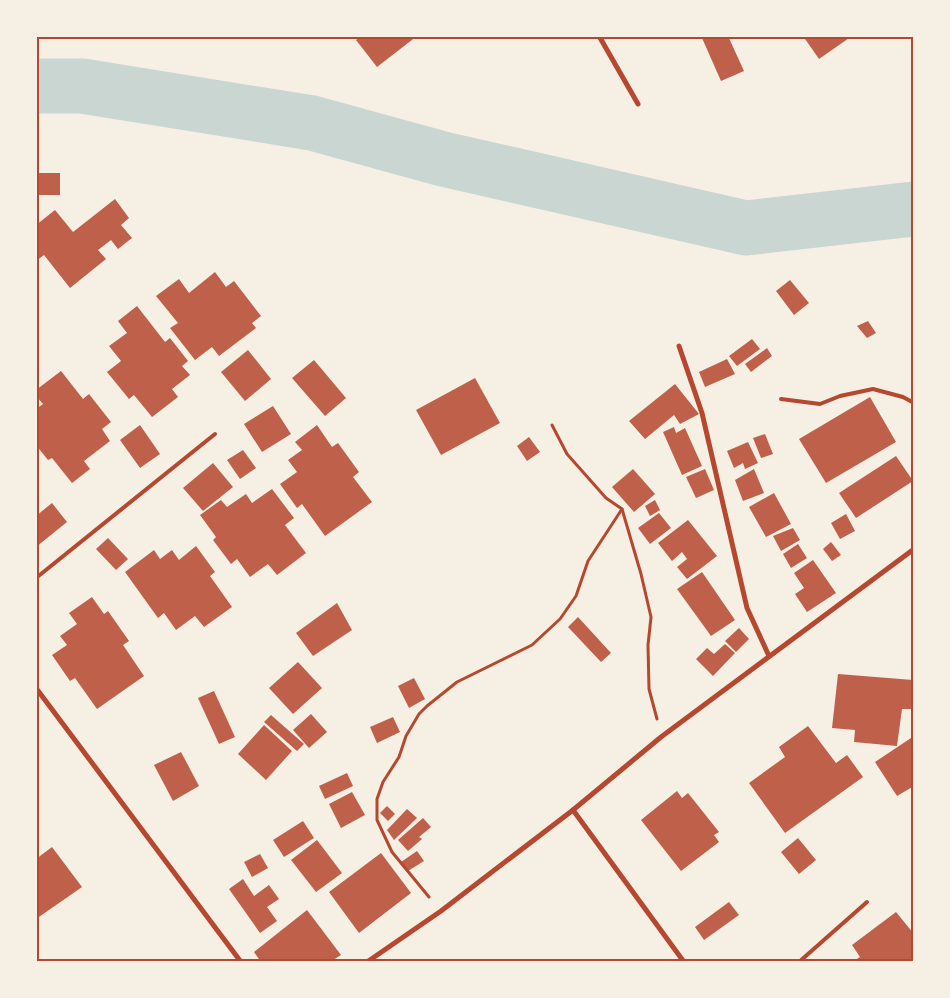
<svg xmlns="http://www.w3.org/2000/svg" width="950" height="998" font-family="Merriweather,serif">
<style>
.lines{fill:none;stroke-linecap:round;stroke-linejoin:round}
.river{stroke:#c9d6d2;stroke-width:55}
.building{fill:#bf614a}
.path{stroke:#b5482f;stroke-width:3}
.service{stroke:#b5482f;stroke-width:4}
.minor{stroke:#b5482f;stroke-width:5}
.neatline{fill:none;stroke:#b5482f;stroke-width:2}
</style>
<rect width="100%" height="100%" fill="#f6efe4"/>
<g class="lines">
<!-- river -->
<polyline class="river" points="36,86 82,86 312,123 443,159 746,228 914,209"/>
</g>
<!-- building -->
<g class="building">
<polygon points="361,36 417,36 377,67 356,40"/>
<polygon points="706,36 728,36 744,71 721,81 702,38"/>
<polygon points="803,36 852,36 819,59"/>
<rect x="36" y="173" width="24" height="22"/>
<polygon points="115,199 129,218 121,225 132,238 118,249 111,240 98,250 106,259 70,288 44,255 36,261 36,225 55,210 73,232"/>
<polygon points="215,272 226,287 234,281 261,316 252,323 256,328 219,356 212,347 195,360 170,328 178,323 156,296 179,279 189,293"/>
<polygon points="790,280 809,303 794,315 776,291"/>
<polygon points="137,306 165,342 170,338 188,361 182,366 190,375 172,389 178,397 152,417 134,395 129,399 107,372 121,361 109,346 127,333 118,321"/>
<polygon points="868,321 876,333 867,338 857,326"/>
<polygon points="752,339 760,349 737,366 729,356"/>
<polygon points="767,348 772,356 751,372 745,364"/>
<polygon points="248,350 271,379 245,401 221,372"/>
<polygon points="727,359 735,374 705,387 699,372"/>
<polygon points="314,360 346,398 325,416 292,378"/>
<polygon points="61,371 83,399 89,394 111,422 102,429 110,441 84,461 90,469 72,483 52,458 48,460 36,445 36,409 43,404 36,396 36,390"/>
<polygon points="475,378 500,423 441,455 416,410"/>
<polygon points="675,384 699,414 680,424 674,415 645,439 629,421"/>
<polygon points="870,397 896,442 826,483 799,439"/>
<polygon points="273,406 291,434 262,452 244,424"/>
<polygon points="140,425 160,454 140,468 120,440"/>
<polygon points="317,425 332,447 338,443 359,472 353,477 372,502 325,536 302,504 297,508 280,484 297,472 288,460 302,450 295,442"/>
<polygon points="674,427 676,433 685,428 702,466 682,475 663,432"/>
<polygon points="765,434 773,454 761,458 753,438"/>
<polygon points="529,437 540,452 527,461 517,446"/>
<polygon points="748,442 758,463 745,469 743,463 734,468 727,451"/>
<polygon points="243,450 256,468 240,479 227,460"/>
<polygon points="896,456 913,481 856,518 839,493"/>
<polygon points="213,463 233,487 203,511 183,488"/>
<polygon points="633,469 655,494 634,512 612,487"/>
<polygon points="705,469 714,490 696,498 686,477"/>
<polygon points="754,469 764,493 743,501 735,480"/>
<polygon points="272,489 294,518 285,525 306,553 277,575 268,564 250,577 237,559 231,564 213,540 216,537 200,515 221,500 227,507 246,494 252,503"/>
<polygon points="774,493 791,524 766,537 749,507"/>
<polygon points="655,500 660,510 650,516 645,506"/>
<polygon points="52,503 67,522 36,547 36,516"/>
<polygon points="659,513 671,528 650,544 638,528"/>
<polygon points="846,514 855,531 840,539 831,523"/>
<polygon points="688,520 717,556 687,579 677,567 687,559 682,552 672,561 658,543"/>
<polygon points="793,528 800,540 781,551 773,536"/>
<polygon points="108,538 128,559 116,570 96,549"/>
<polygon points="831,542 841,555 832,561 823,549"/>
<polygon points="798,544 807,558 791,568 783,554"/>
<polygon points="196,546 215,572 210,576 232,607 204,627 195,616 176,630 164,613 158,618 125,572 154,550 160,559 172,550 179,560"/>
<polygon points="813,560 836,593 807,612 795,594 804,588 794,573"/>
<polygon points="702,572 735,620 711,636 677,589"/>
<polygon points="92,597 104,614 108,611 129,641 123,645 144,676 97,709 75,678 70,681 52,655 67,645 60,636 77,624 69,613"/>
<polygon points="337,603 352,630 313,656 296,633"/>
<polygon points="578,617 611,653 601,662 568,627"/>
<polygon points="739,628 749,639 736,652 725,641"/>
<polygon points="725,644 735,653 713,676 696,659 707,648 714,654"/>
<polygon points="298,662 322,688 293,714 269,688"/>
<polygon points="838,674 913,680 911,709 902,709 897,746 854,742 855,730 832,728"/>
<polygon points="414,678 425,699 409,708 398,686"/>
<polygon points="214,691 235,737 219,744 198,698"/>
<polygon points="311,714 327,732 309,748 293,730"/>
<polygon points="271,715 304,744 297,751 264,722"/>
<polygon points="393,717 400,732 377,743 370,727"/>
<polygon points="264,725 292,751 266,780 238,754"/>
<polygon points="808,726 836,763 847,755 863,777 785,833 749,783 785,757 779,747"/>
<polygon points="914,736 914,786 897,796 875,762"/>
<polygon points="181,752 199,786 173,801 154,765"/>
<polygon points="347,773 353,786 325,799 319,786"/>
<polygon points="677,791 682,798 688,793 719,832 714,835 719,842 681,871 641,820"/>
<polygon points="352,792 365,815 341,828 329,804"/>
<polygon points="387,806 395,814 388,821 380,813"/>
<polygon points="407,809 417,818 394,840 387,830"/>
<polygon points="423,818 431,827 419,837 422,839 408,851 398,840"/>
<polygon points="303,821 314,838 284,857 273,840"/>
<polygon points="798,838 816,860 799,874 781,852"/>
<polygon points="317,840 342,873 316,892 291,860"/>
<polygon points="52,847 82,887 36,919 36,859"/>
<polygon points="417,851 424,861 408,871 401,862"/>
<polygon points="381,853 411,893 359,933 329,892"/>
<polygon points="260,854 268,868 252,877 244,862"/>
<polygon points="243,879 254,896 269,885 279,899 267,907 277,921 260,933 229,889"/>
<polygon points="729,902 739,915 704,940 695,927"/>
<polygon points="307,910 341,955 330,962 261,962 254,952"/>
<polygon points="896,912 914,934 914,962 852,962 860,957 852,945"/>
</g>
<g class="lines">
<!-- path -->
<g class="path">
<polyline points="552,425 567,454 606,498 622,509 641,574 651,617 648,645 649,689 657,719"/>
<polyline points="429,897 392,852 377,820 377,799 383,782 399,757 406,736 419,714 427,706 457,682 532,645 560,619 576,596 588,561 622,509"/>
</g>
<!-- service -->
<g class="service">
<polyline points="781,399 820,404 840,396 873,389 903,397 914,403"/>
<polyline points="36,578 215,434"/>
<polyline points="799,962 867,902"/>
</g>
<!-- minor -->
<g class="minor">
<polyline points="599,36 638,104"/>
<polyline points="679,346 702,413 747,608 769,656"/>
<polyline points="36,688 241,962"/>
<polyline points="573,810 684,962"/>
<polyline points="367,962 441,911 573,810 661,737 914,549"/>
</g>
</g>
<!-- border -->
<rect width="950" height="998" fill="none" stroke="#f6efe4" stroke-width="75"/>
<rect x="38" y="38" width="874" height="922" class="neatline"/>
</svg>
